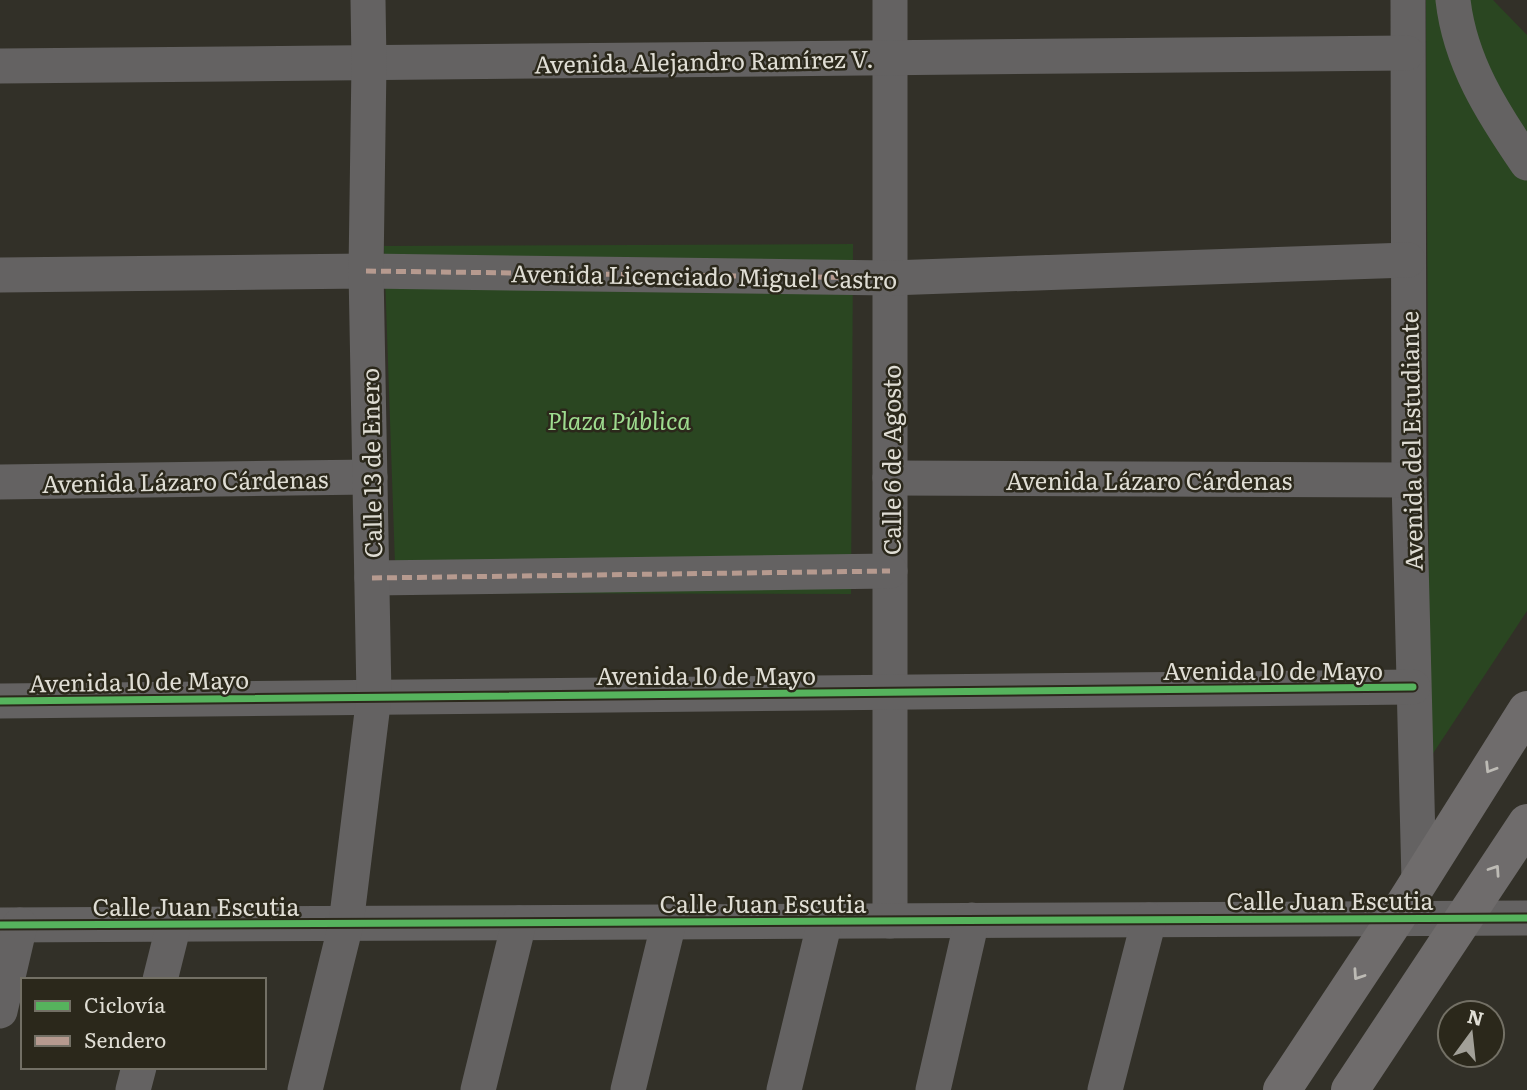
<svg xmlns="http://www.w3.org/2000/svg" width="1527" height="1090" font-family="Literata,serif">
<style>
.green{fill:#2a4621}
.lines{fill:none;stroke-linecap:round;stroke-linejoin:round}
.minor{stroke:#646262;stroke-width:35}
.major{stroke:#6f6c6c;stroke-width:38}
.quiet{stroke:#b69a8f;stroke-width:5;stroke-dasharray:10 5;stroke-linecap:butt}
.cycleway-casing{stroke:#2b281b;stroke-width:11}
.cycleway{stroke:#56b35d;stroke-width:7}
.oneway{stroke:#bdbbb5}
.labels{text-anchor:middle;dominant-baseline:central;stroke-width:5;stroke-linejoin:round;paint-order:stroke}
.street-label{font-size:24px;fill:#dfddd4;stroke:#2b281b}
.park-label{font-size:24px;font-style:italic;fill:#9edc8f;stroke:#2b281b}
</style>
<rect width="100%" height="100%" fill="#323028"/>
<!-- green -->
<g class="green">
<polygon points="1426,0 1493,0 1527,35 1527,611 1430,758"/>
<polygon points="853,244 851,594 396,593 384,246"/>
</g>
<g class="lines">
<!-- minor -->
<g class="minor">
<polyline points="890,0 890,921"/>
<polyline points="1408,0 1409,480 1419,881"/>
<path d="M 1453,0 C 1460,62 1492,112 1527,163"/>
<polyline points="0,66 1407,53"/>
<polyline points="0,275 366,271 890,278 1408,260"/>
<polyline points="890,478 1409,480"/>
<polyline points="0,482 370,477"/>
<polyline points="372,578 890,571"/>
<polyline points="0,701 1413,687"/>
<polyline points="0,925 1527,918"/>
<polyline points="160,980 174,924"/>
<polyline points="0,1011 20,925"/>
<polyline points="133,1090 139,1067"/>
<polyline points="305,1090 346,924 374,696 366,271 369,63 368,0"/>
<polyline points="478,1090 519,923"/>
<polyline points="628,1090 669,922"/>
<polyline points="784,1090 825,921"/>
<polyline points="933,1090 972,920"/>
<polyline points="1105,1090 1149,920"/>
</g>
<!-- major -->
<g class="major">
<polyline points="1282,1090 1396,918 1527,710"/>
<polyline points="1350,1090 1527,823"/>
</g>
<!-- quiet -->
<g class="quiet">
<polyline points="366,271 890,278"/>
<polyline points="372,578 890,571"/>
</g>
<defs>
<g id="cycleway">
<polyline points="0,701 1413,687"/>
<polyline points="0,925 1527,918"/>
</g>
</defs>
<!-- cycleway casing -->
<use href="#cycleway" class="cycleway-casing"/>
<!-- cycleway -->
<use href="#cycleway" class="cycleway"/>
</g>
<!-- one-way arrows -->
<defs><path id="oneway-chevron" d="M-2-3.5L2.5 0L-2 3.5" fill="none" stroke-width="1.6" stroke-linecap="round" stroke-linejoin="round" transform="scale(1.75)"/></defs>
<g class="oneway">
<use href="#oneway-chevron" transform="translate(1490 768) rotate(122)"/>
<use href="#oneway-chevron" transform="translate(1495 870) rotate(-56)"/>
<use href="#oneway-chevron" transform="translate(1358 975) rotate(124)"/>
</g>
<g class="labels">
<!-- street labels -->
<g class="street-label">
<text transform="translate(704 60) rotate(-1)">Avenida Alejandro Ramírez V.</text>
<text transform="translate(704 275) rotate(1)">Avenida Licenciado Miguel Castro</text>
<text transform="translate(1410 441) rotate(-91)">Avenida del Estudiante</text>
<text transform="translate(890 460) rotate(-90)">Calle 6 de Agosto</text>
<text transform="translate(370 463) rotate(-91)">Calle 13 de Enero</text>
<text x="1149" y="479">Avenida Lázaro Cárdenas</text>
<text transform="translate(185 480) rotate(-1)">Avenida Lázaro Cárdenas</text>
<text x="1273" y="669">Avenida 10 de Mayo</text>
<text x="706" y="674">Avenida 10 de Mayo</text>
<text transform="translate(139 680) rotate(-1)">Avenida 10 de Mayo</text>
<text x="1330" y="899">Calle Juan Escutia</text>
<text x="763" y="902">Calle Juan Escutia</text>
<text x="196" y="905">Calle Juan Escutia</text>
</g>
<!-- park labels -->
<g class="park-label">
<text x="619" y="419">Plaza Pública</text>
</g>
</g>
<!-- legend -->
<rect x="21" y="978" width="245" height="91" fill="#2b281b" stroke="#737065" stroke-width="2"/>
<rect x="35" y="1001" width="35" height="10" fill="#56b35d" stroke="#737065" stroke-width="2"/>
<text x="84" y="1013" font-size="21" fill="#dfddd4">Ciclovía</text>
<rect x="35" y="1036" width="35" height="10" fill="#b69a8f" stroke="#737065" stroke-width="2"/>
<text x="84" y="1048" font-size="21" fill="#dfddd4">Sendero</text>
<!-- north arrow -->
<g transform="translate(1471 1034) rotate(15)"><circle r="33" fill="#2b281b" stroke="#737065" stroke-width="2"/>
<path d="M0-5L12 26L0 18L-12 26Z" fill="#a2a098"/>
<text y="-10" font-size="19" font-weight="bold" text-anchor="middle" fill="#dfddd4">N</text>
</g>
</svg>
